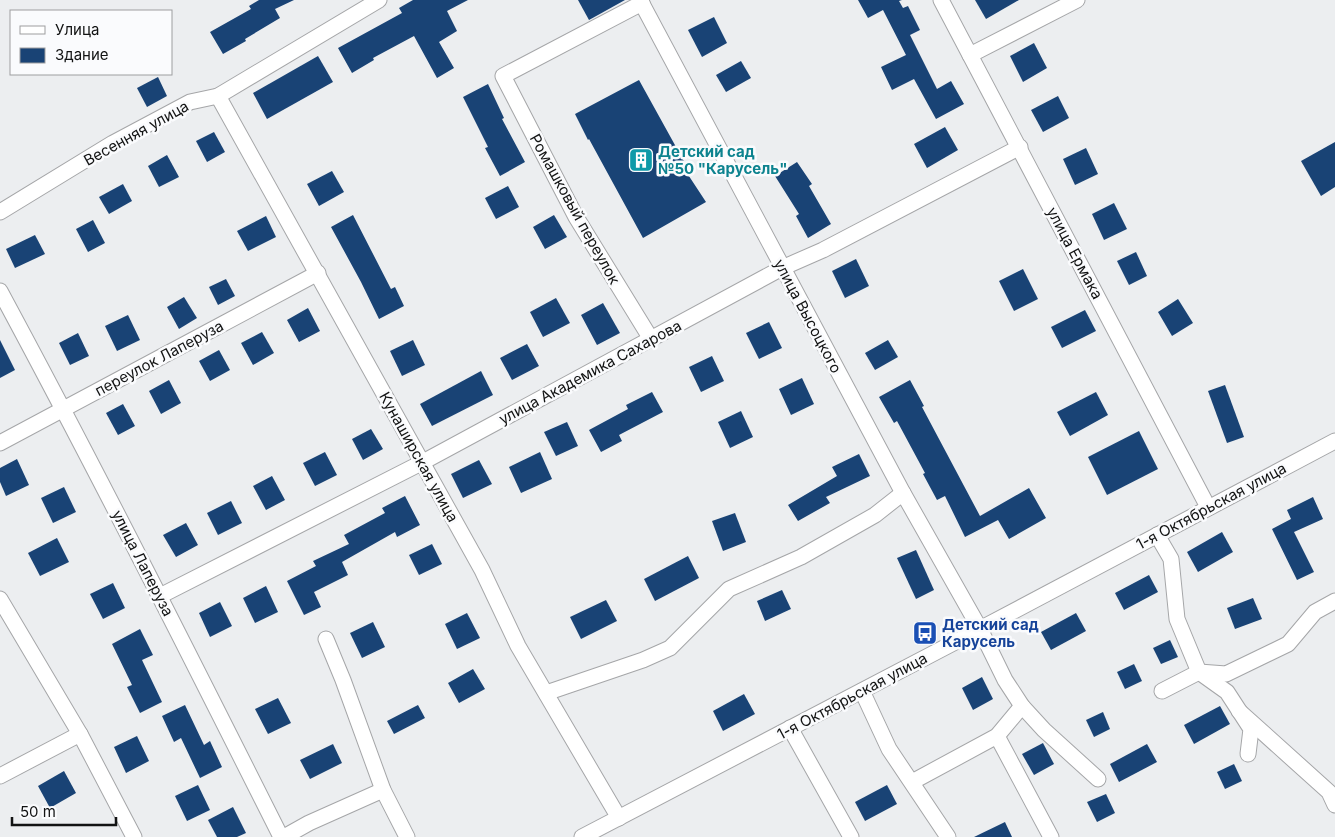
<svg xmlns="http://www.w3.org/2000/svg" width="1335" height="837" font-family="Inter,sans-serif">
<style>
.building{fill:#194375}
.lines{fill:none;stroke-linecap:round;stroke-linejoin:round}
.minor-casing{stroke:#a5a6a8;stroke-width:17}
.minor{stroke:#fff;stroke-width:15}
.labels{text-anchor:middle;dominant-baseline:central;stroke-width:5;stroke-linejoin:round;paint-order:stroke}
.street-label{font-size:15px;fill:#121313;stroke:#fafbfd}
.culture-label{font-size:15px;font-weight:bold;fill:#0d838f;stroke:#fafbfd;text-anchor:start}
.transit-label{font-size:15px;font-weight:bold;fill:#164399;stroke:#fafbfd;text-anchor:start}
</style>
<rect width="100%" height="100%" fill="#eceef0"/>
<!-- building -->
<g class="building">
<polygon points="259,0 294,0 275,9 280,18 245,39 246,41 223,54 210,32 251,9 249,6"/>
<polygon points="413,0 468,0 447,11 457,31 439,42 454,68 437,78 414,36 373,58 374,60 352,73 338,48 402,13 399,8"/>
<polygon points="578,0 625,0 589,20"/>
<polygon points="858,0 902,0 899,1 903,8 908,6 920,30 910,35 937,89 951,81 964,104 936,119 914,79 892,90 881,67 906,55 883,10 868,18"/>
<polygon points="975,0 1019,0 986,19"/>
<polygon points="714,17 727,43 702,57 688,30"/>
<polygon points="1034,43 1047,68 1023,82 1010,56"/>
<polygon points="318,56 333,82 267,119 253,93"/>
<polygon points="741,61 751,78 726,92 716,75"/>
<polygon points="158,77 167,96 147,107 137,88"/>
<polygon points="639,80 686,165 683,167 706,202 643,238 589,139 588,140 575,114"/>
<polygon points="488,84 504,118 502,119 525,162 500,176 485,148 488,147 463,97"/>
<polygon points="1058,96 1069,118 1043,132 1031,110"/>
<polygon points="945,127 958,150 927,168 914,144"/>
<polygon points="214,132 225,152 207,162 196,141"/>
<polygon points="1335,142 1335,187 1321,196 1301,161"/>
<polygon points="1086,148 1098,174 1075,185 1063,159"/>
<polygon points="167,155 179,177 159,187 148,166"/>
<polygon points="797,162 812,184 809,186 831,224 808,238 796,216 799,214 775,176"/>
<polygon points="332,171 344,192 319,206 307,184"/>
<polygon points="123,184 132,201 109,214 99,197"/>
<polygon points="508,186 519,207 496,219 485,198"/>
<polygon points="1114,203 1127,229 1104,240 1092,214"/>
<polygon points="353,215 391,289 395,287 404,306 379,319 361,282 331,227"/>
<polygon points="554,215 567,237 545,249 533,227"/>
<polygon points="266,216 276,237 248,251 237,231"/>
<polygon points="93,220 105,243 88,252 76,229"/>
<polygon points="35,235 45,254 15,268 6,249"/>
<polygon points="1136,252 1147,276 1129,285 1117,261"/>
<polygon points="856,259 869,286 845,298 832,271"/>
<polygon points="1023,269 1038,299 1014,311 999,281"/>
<polygon points="226,279 235,296 218,305 209,287"/>
<polygon points="184,297 197,318 179,329 167,307"/>
<polygon points="556,298 570,323 543,337 530,312"/>
<polygon points="1178,299 1193,323 1172,336 1158,312"/>
<polygon points="603,303 620,333 597,345 581,315"/>
<polygon points="308,308 320,331 299,342 287,320"/>
<polygon points="1085,310 1096,331 1062,348 1051,327"/>
<polygon points="128,315 140,340 117,351 105,326"/>
<polygon points="769,322 782,348 759,359 746,333"/>
<polygon points="262,332 274,353 253,365 241,343"/>
<polygon points="78,333 89,356 70,365 59,343"/>
<polygon points="0,340 15,370 0,378"/>
<polygon points="413,340 425,365 402,376 390,351"/>
<polygon points="888,340 898,357 875,370 865,353"/>
<polygon points="527,344 539,366 512,380 500,358"/>
<polygon points="219,350 230,370 210,381 199,361"/>
<polygon points="712,356 724,381 701,392 689,367"/>
<polygon points="481,371 493,395 432,426 420,404"/>
<polygon points="802,378 814,404 791,415 779,389"/>
<polygon points="169,380 181,403 161,414 149,391"/>
<polygon points="910,380 924,406 922,407 980,516 1029,488 1046,518 1009,539 998,520 965,537 945,496 937,500 923,474 925,473 897,421 894,423 879,397"/>
<polygon points="1225,385 1244,437 1227,443 1208,391"/>
<polygon points="652,392 663,412 619,435 622,441 601,452 589,430 628,409 626,405"/>
<polygon points="1096,392 1108,415 1070,436 1057,412"/>
<polygon points="123,404 135,426 118,435 106,413"/>
<polygon points="741,411 753,437 730,448 718,422"/>
<polygon points="567,422 578,446 556,456 544,432"/>
<polygon points="371,429 383,449 363,460 352,439"/>
<polygon points="1139,431 1158,469 1107,495 1088,457"/>
<polygon points="325,452 337,475 315,486 303,463"/>
<polygon points="540,452 552,479 521,493 509,467"/>
<polygon points="859,454 870,476 826,497 830,503 798,521 788,505 837,476 832,467"/>
<polygon points="17,459 29,485 6,496 0,482 0,468"/>
<polygon points="479,460 492,484 463,498 451,474"/>
<polygon points="272,476 285,500 266,510 253,486"/>
<polygon points="64,487 76,512 53,523 41,498"/>
<polygon points="405,496 420,525 397,537 395,532 342,562 348,575 314,592 321,607 304,615 287,581 316,566 313,561 349,544 344,535 385,513 382,508"/>
<polygon points="1313,497 1323,519 1294,532 1314,572 1297,580 1272,529 1291,519 1287,510"/>
<polygon points="231,501 242,523 218,535 207,513"/>
<polygon points="735,513 746,542 723,551 712,521"/>
<polygon points="186,523 198,545 176,557 163,535"/>
<polygon points="1222,532 1233,552 1198,572 1187,552"/>
<polygon points="57,538 69,562 40,576 28,553"/>
<polygon points="432,544 442,564 419,575 409,555"/>
<polygon points="916,550 934,590 916,599 897,558"/>
<polygon points="688,556 699,578 655,601 644,579"/>
<polygon points="1149,575 1158,592 1124,610 1115,593"/>
<polygon points="113,583 125,608 103,619 90,594"/>
<polygon points="266,586 278,612 255,623 243,598"/>
<polygon points="782,590 791,609 765,621 757,601"/>
<polygon points="1253,598 1262,619 1235,629 1227,608"/>
<polygon points="606,600 617,621 581,639 570,617"/>
<polygon points="220,602 232,626 210,637 199,613"/>
<polygon points="467,613 480,638 457,649 445,624"/>
<polygon points="1076,613 1086,631 1051,650 1041,632"/>
<polygon points="373,622 385,647 362,658 350,633"/>
<polygon points="140,629 153,655 142,660 162,702 140,713 127,687 132,685 112,644"/>
<polygon points="1170,640 1178,657 1161,664 1153,648"/>
<polygon points="1134,664 1142,681 1125,689 1117,672"/>
<polygon points="473,669 485,689 459,703 448,683"/>
<polygon points="982,677 993,699 973,710 962,688"/>
<polygon points="744,694 755,714 723,731 713,711"/>
<polygon points="278,698 291,723 268,734 255,709"/>
<polygon points="185,705 204,745 210,741 222,767 200,778 181,738 174,742 162,716"/>
<polygon points="418,705 425,718 394,734 387,721"/>
<polygon points="1220,706 1230,724 1194,744 1184,725"/>
<polygon points="1103,712 1110,729 1094,737 1086,720"/>
<polygon points="137,736 149,761 126,773 114,747"/>
<polygon points="1043,743 1054,764 1034,775 1022,754"/>
<polygon points="333,744 342,763 310,779 300,760"/>
<polygon points="1147,744 1157,762 1119,782 1110,764"/>
<polygon points="1234,764 1242,781 1225,789 1217,772"/>
<polygon points="64,771 76,793 50,808 38,786"/>
<polygon points="198,785 210,810 187,821 175,796"/>
<polygon points="887,785 897,804 865,821 855,802"/>
<polygon points="1106,794 1115,813 1097,822 1087,802"/>
<polygon points="233,807 246,833 237,837 217,837 208,820"/>
<polygon points="1005,822 1012,837 974,837"/>
</g>
<g class="lines">
<defs>
<g id="minor">
<polyline points="640,0 903,493 980,629 1005,680 1022,706 1044,730 1098,779"/>
<polyline points="941,0 1208,507"/>
<polyline points="642,3 503,76 576,217 651,339"/>
<polyline points="970,55 1077,0"/>
<polyline points="218,96 482,570 518,646 619,818"/>
<polyline points="0,212 113,143 190,102 218,96 379,0"/>
<path d="M 0,291 C 97,471 189,654 281,837"/>
<polyline points="0,443 318,273"/>
<polyline points="1157,535 1171,559 1177,619 1199,672 1162,691"/>
<polyline points="160,596 423,462 782,268 823,250 1020,147"/>
<polyline points="0,599 80,734 134,837"/>
<polyline points="326,639 343,680 383,790 407,837"/>
<polyline points="1199,672 1226,674 1288,644 1315,612 1335,601"/>
<polyline points="1199,672 1227,692 1251,729 1248,754"/>
<polyline points="862,691 889,749 948,837"/>
<polyline points="546,693 643,660 670,648 729,589 801,557 875,515 903,493"/>
<polyline points="1239,711 1329,792 1335,805"/>
<polyline points="790,728 851,837"/>
<polyline points="997,736 1051,837"/>
<polyline points="0,776 80,734"/>
<polyline points="912,782 997,736 1022,706"/>
<polyline points="284,837 309,823 383,790"/>
<polyline points="582,837 980,629 1335,441"/>
</g>
</defs>
<!-- minor casing -->
<use href="#minor" class="minor-casing"/>
<!-- minor -->
<use href="#minor" class="minor"/>
</g>
<!-- icons -->
<defs>
<symbol id="building-square" viewBox="-11 -11 22 22"><rect x="-9" y="-9" width="18" height="18" rx="4" fill="#0f9aa8" stroke="#fafbfd"/><path d="M-4-6H4V6H1V3H-1V6H-4ZM-2.5-4.3h1.7v1.8h-1.7ZM.8-4.3h1.7v1.8H.8ZM-2.5-1h1.7V.8h-1.7ZM.8-1h1.7V.8H.8Z" fill="#fff"/></symbol>
<symbol id="bus-square" viewBox="-11 -11 22 22"><rect x="-9" y="-9" width="18" height="18" rx="4" fill="#1a4fb4" stroke="#fafbfd"/><path d="M-5-6H5V4H4V6H2V4H-2V6H-4V4H-5ZM-3.5-4V0h7V-4ZM-3.5 1.2v1.5H-2V1.2ZM2 1.2v1.5H3.5V1.2Z" fill="#fff"/></symbol>
</defs>
<g fill-rule="evenodd">
<use href="#building-square" x="627" y="146" width="28" height="28"/>
<use href="#bus-square" x="911" y="619" width="28" height="28"/>
</g>
<g class="labels">
<!-- street labels -->
<g class="street-label">
<text transform="translate(136 133) rotate(-29)">Весенняя улица</text>
<text transform="translate(575 209) rotate(61)">Ромашковый переулок</text>
<text transform="translate(1075 253) rotate(62)">улица Ермака</text>
<text transform="translate(808 316) rotate(62)">улица Высоцкого</text>
<text transform="translate(159 358) rotate(-28)">переулок Лаперуза</text>
<text transform="translate(590 372) rotate(-28)">улица Академика Сахарова</text>
<text transform="translate(419 457) rotate(61)">Кунаширская улица</text>
<text transform="translate(1211 506) rotate(-28)">1-я Октябрьская улица</text>
<text transform="translate(143 563) rotate(63)">улица Лаперуза</text>
<text transform="translate(852 696) rotate(-28)">1-я Октябрьская улица</text>
</g>
<!-- culture labels -->
<g class="culture-label">
<text x="658" y="151">Детский сад<tspan x="658" dy="17">№50 "Карусель"</tspan></text>
</g>
<!-- transit labels -->
<g class="transit-label">
<text x="942" y="624">Детский сад<tspan x="942" dy="17">Карусель</tspan></text>
</g>
</g>
<!-- legend -->
<rect x="10" y="10" width="162" height="65" fill="#fafbfd" stroke="#9d9e9f"/>
<rect x="20" y="26" width="25" height="8" fill="#ffffff" stroke="#9d9e9f"/>
<text x="55" y="35" font-size="15" fill="#121313">Улица</text>
<rect x="20" y="48" width="25" height="15" fill="#194375" stroke="#9d9e9f"/>
<text x="55" y="60" font-size="15" fill="#121313">Здание</text>
<!-- scale -->
<path d="M12 817v8h104v-8" fill="none" stroke="#121313" stroke-width="2.5"/>
<text x="20" y="817" font-size="15" fill="#121313" stroke="#fafbfd" stroke-width="4" paint-order="stroke">50 m</text>
</svg>
